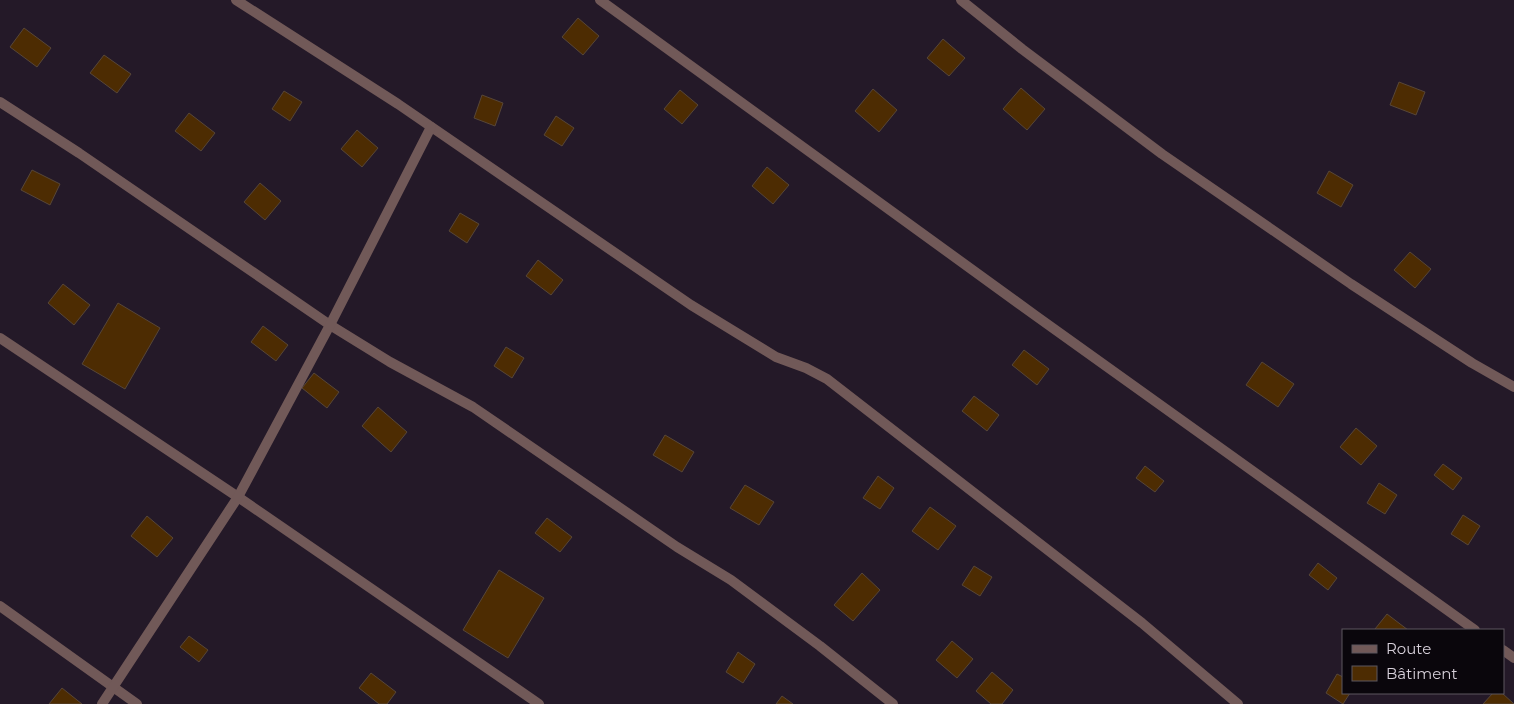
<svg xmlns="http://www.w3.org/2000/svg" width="1514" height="704" font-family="Montserrat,sans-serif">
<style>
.building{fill:#4d2c02;stroke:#574638}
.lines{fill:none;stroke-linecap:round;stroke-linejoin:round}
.street{stroke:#715958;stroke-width:10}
</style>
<rect width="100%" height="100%" fill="#241928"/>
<!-- building -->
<g class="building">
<polygon points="578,18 599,36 583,55 562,37"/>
<polygon points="24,28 51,48 37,67 10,47"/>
<polygon points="943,39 965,58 949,76 927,58"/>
<polygon points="104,55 131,74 117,93 90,73"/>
<polygon points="1399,82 1425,92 1416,115 1390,105"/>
<polygon points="1021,88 1045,109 1027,130 1003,109"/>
<polygon points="873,89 897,110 879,132 855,111"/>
<polygon points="680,90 698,105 682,124 664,109"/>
<polygon points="284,91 302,102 290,121 272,109"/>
<polygon points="482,95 503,103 495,126 474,118"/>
<polygon points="189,113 215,133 201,151 175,131"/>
<polygon points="556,116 574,128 562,146 544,135"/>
<polygon points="357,130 378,148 362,167 341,149"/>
<polygon points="767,167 789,185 773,204 752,186"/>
<polygon points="32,170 60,184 50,205 21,190"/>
<polygon points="1329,171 1353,185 1341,207 1317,193"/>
<polygon points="260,183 281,201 265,220 244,202"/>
<polygon points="460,213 479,224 467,243 449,231"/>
<polygon points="1410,252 1431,269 1415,288 1394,270"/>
<polygon points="538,260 563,280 551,295 526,276"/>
<polygon points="63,284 90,305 74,325 48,303"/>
<polygon points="118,303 160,328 125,389 82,364"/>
<polygon points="263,326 288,345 276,361 251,342"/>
<polygon points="506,347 524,358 512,378 494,366"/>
<polygon points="1024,350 1049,369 1037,385 1012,365"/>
<polygon points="1262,362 1294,384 1278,407 1246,385"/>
<polygon points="314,373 339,392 327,408 302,388"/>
<polygon points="974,396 999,415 987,431 962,411"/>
<polygon points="378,407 407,432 391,452 362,426"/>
<polygon points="1356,428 1377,446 1361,465 1340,447"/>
<polygon points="665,435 694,452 682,472 653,455"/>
<polygon points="1443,464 1462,478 1453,490 1434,475"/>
<polygon points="1145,466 1164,481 1155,492 1136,478"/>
<polygon points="878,476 894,488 880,509 863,498"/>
<polygon points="1379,483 1397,495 1385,514 1367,503"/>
<polygon points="745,485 774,502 759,525 730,508"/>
<polygon points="930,507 956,526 938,550 912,531"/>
<polygon points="1463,515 1480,526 1468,545 1451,534"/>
<polygon points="147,516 173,538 157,557 131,536"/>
<polygon points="547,518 572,537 560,552 535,533"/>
<polygon points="1318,563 1337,578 1328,590 1309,575"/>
<polygon points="974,566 992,577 980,596 962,585"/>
<polygon points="499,570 544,598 508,658 463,630"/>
<polygon points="862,573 880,590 853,621 834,605"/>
<polygon points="1387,614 1408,630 1376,630 1375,629"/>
<polygon points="189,636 208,650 199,662 180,647"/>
<polygon points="952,641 973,659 957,678 936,660"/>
<polygon points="738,652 755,664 743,683 726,672"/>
<polygon points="992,672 1013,690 1002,704 991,704 976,691"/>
<polygon points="371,673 396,692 387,704 379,704 359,688"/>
<polygon points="1337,674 1343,677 1343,693 1350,693 1343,704 1326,693"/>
<polygon points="62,688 82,704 49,704"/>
<polygon points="1493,693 1502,693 1514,704 1483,704"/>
<polygon points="782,696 793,704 776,704"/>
</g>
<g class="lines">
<!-- street -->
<g class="street">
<polyline points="236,0 398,104 691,305 776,357 806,368 827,379 1142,623 1238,704"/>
<polyline points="600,0 1036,316 1475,630"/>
<polyline points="961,0 1022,49 1162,154 1351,284 1472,363 1514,387"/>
<polyline points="0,102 79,153 330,325 390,362 473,407 677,547 731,580 820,646 893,704"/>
<polyline points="0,338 238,497 539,704"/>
<polyline points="0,606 137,704"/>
<polyline points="1503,650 1514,658"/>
<polyline points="102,704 238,497 330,325 431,127"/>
</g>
</g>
<!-- legend -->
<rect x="1342" y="629" width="162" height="65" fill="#0a060c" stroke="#5c575e"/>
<rect x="1352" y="645" width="25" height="8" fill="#715958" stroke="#5c575e"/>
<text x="1386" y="654" font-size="15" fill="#d7d0da">Route</text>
<rect x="1352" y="666" width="25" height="15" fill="#4d2c02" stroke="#5c575e"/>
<text x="1386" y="679" font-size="15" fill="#d7d0da">Bâtiment</text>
</svg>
